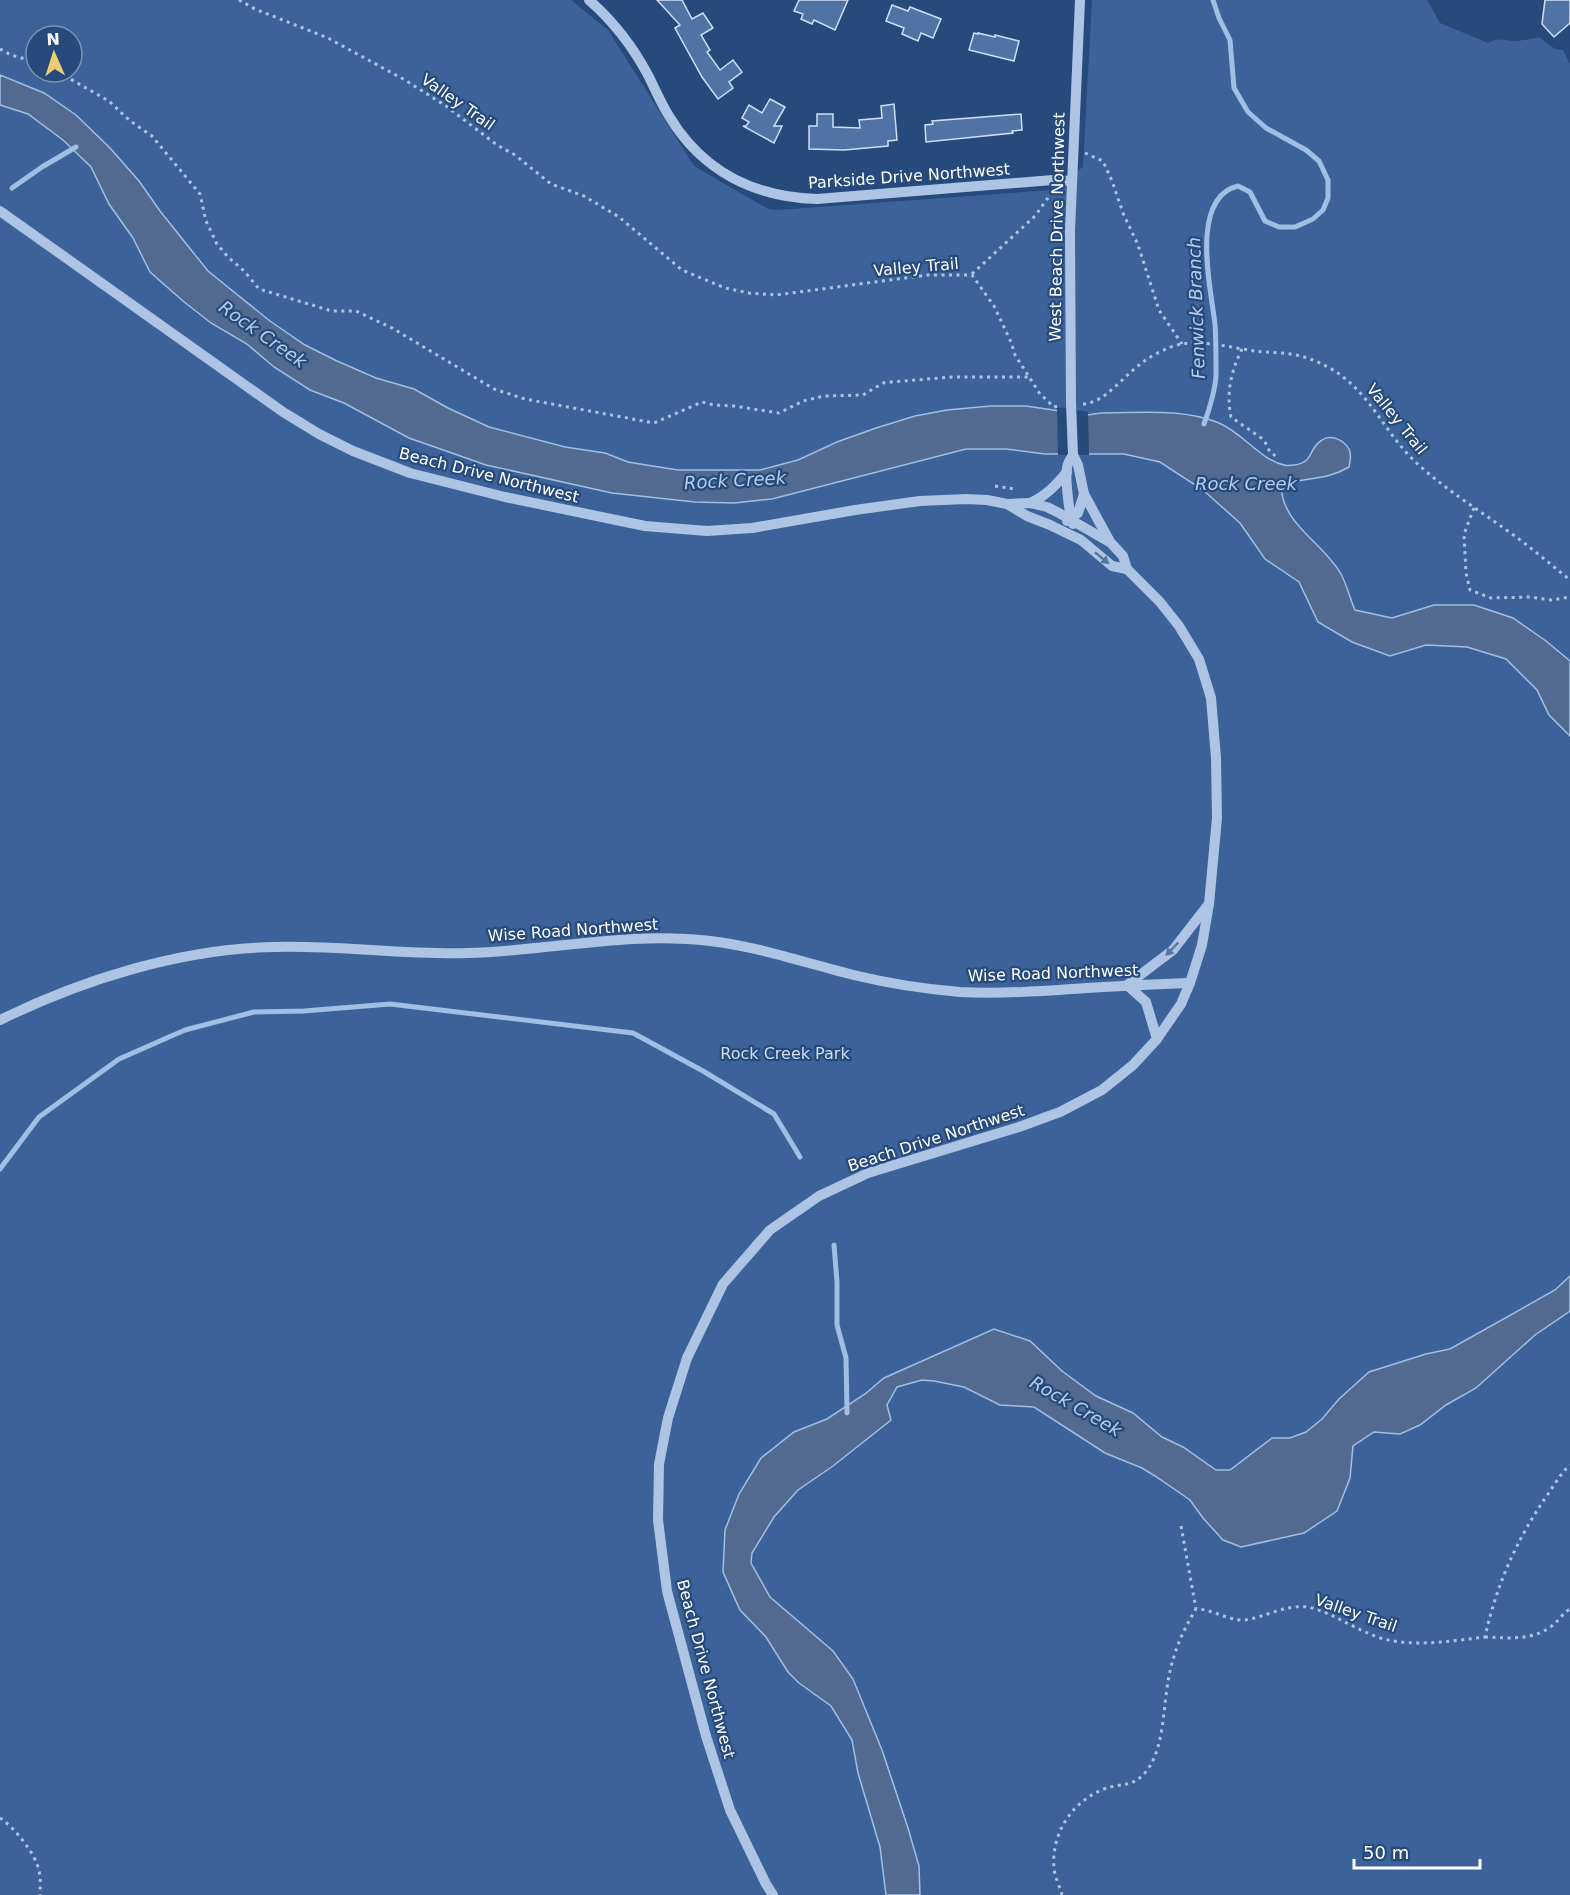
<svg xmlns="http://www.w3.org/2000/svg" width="1570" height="1895" font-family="'DejaVu Sans',sans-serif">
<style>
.green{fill:#3b6399;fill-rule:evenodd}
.water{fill:#526a8f;stroke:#a1bee4;stroke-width:1.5}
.pier{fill:#274a7c}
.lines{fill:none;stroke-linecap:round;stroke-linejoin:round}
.stream{stroke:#a1bee4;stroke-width:5}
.building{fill:#5073a5;stroke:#cfdef4;stroke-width:1.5}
.path{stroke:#adc4e4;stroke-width:3;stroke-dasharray:3 4.5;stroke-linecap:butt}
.minor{stroke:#adc4e4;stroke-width:10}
.minor-bridge{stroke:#adc4e4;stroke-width:10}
.oneway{fill:#5675a0}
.labels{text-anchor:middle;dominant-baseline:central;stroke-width:4.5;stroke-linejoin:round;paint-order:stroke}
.street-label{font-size:16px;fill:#fff;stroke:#274a7c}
.park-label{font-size:16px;fill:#cfdef4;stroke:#274a7c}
.water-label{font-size:18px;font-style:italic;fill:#b8ceec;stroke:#274a7c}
</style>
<rect width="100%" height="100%" fill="#274a7c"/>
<!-- green -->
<path class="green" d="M 0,0 L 571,0 L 608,30 L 694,166 L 768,209 L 777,210 L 1052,190 L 1083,167 L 1092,0 L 1427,0 L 1440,23 L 1488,43 C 1501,36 1506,42 1518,41 C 1525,40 1533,39 1539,37 L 1555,49 L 1563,50 L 1570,64 L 1570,1895 L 0,1895 ZM 36,36 L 72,36 L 72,72 L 36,72 Z"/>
<!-- water -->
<g class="water">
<path d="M 0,75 L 44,93 L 76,115 L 110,148 L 139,181 L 160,211 L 208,271 L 270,321 L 305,345 L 337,361 L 376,378 L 414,389 L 448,408 L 489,427 L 565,447 L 605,453 L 628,462 L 640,464 L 678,470 L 760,470 L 798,460 L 837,442 L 876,428 L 915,416 L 947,410 L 991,406 L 1026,406 L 1087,415 L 1101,413 C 1139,413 1183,408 1219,423 C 1243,433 1259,459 1284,465 C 1286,466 1291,465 1293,465 C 1314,464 1308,448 1322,440 C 1331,434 1344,440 1349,449 C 1352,455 1350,461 1349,467 C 1326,481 1305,477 1281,485 C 1282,525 1323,542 1341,574 C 1347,585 1350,599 1355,610 L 1392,618 L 1434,605 L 1474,605 L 1513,618 L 1546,641 L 1570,661 L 1570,736 L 1549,715 L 1537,690 L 1506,659 L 1467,647 L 1426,645 L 1390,656 L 1352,642 L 1318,622 L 1299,582 L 1265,559 L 1240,523 L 1203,490 L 1160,462 L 1124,454 L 1045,454 L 1006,449 L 966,449 L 772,499 L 734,503 L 695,502 L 612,493 L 486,465 L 409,438 L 344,403 L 310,390 L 274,367 L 247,344 L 211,323 L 183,301 L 150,272 L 133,238 L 109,204 L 91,167 L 63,140 L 28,114 L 0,105 Z"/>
<polygon points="1570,1276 1570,1311 1535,1335 1476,1388 1446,1405 1420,1425 1400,1434 1374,1432 1353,1446 1350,1478 1337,1511 1304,1533 1241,1547 1223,1540 1203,1518 1190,1500 1155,1476 1142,1468 1105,1453 1034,1407 1000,1405 964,1387 934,1381 922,1380 897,1387 887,1405 891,1420 833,1466 798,1490 774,1517 752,1553 751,1563 770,1597 833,1651 853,1679 882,1750 908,1828 919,1866 920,1895 886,1895 880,1847 858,1773 852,1740 831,1706 799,1683 788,1672 766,1637 740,1610 723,1572 725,1530 739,1494 761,1458 794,1432 827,1419 865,1394 884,1378 994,1329 1030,1341 1062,1371 1096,1396 1133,1413 1162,1437 1183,1447 1216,1470 1230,1470 1272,1438 1290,1438 1306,1432 1322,1419 1339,1399 1369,1372 1426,1354 1450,1349 1555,1290"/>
</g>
<!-- pier -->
<polygon class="pier" points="1057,407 1088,412 1089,455 1058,455"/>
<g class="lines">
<!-- stream -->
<g class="stream">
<polyline points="15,186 12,188 42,167 76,147"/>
<path d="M 1204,424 C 1209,411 1217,384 1216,370 C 1216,355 1216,339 1215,324 C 1211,289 1189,198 1238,186 L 1250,192 L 1265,221 L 1279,227 L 1295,227 L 1313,219 L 1323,210 L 1328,198 L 1328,180 L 1319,161 L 1306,150 L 1266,128 L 1248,112 L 1234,88 L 1230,40 L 1219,18 L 1213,0"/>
<polyline points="0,1169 39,1117 119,1059 185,1030 254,1012 304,1011 390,1004 633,1033 703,1071 774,1114 800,1157"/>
<polyline points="834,1245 837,1282 837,1325 846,1358 847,1413"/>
</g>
</g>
<!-- building -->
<g class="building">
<polygon points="657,0 682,0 692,19 703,13 713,28 701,35 710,50 707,52 720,70 733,60 742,72 729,82 733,88 718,99 702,77 675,28 680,25"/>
<polygon points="799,0 848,0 835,30 814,20 812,24 801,19 803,14 794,11"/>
<polygon points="1545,0 1570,0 1570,23 1554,37 1542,24"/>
<polygon points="892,5 908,11 910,7 941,19 933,38 921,33 918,41 902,34 904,28 886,21"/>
<polygon points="974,33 978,34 978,33 995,37 995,35 1019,41 1014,61 969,50"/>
<polygon points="770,99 785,107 774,126 782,126 774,143 743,126 746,126 749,122 742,118 749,105 762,113"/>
<polygon points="894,104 897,140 888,141 888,146 844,150 809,149 809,126 817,126 817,114 833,114 833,127 860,128 859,120 882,118 881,106"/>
<polygon points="1021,114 1022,130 1012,131 1013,133 926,142 925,125 933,124 932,121"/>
</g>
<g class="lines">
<!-- path -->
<g class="path">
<polyline points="239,0 255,9 328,38 405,80 446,106 497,145 515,155 551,184 584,196 619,217 682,270 725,288 749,293 776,295 928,275 972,275 994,306 1011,342 1015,355 1040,394 1054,407 1058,406"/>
<polyline points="0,49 11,55 36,62"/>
<polyline points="58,72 109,101 129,120 152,136 200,194 206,221 217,244 228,257 244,271 259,289 332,311 356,311 392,328 494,389 525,399 654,423 702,402 714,405 734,406 779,413 803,401 824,396 863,395 883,383 891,382 952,377 1029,377"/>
<polyline points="1085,153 1103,161 1112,181 1123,213 1138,245 1159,310 1182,344"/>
<polyline points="972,274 1035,216 1050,195"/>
<path d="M 1242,349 C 1231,371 1226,393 1231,417 L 1264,440 L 1270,452 L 1277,457"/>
<path d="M 1083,404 C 1104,403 1122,378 1138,366 C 1148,357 1169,346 1182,344 C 1204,340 1233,348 1255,351 C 1270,353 1289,352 1304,357 C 1369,377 1377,429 1421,467 C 1448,491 1477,509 1505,529 C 1528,545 1549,563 1570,580"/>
<polyline points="995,486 1015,489"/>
<polyline points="1474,508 1464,534 1466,573 1470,590 1491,598 1530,597 1551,600 1570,597"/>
<polyline points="1181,1526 1196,1609"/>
<path d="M 1485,1637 C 1509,1638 1533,1641 1553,1625 C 1559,1620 1563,1613 1570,1609"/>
<path d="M 0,1818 C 14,1827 36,1854 39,1871 C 41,1878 40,1887 40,1895"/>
<path d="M 1062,1895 C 1060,1887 1055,1877 1054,1869 C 1051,1834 1071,1802 1104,1789 C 1123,1782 1133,1789 1148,1769 C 1165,1744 1163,1705 1169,1676 C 1174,1651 1183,1630 1196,1609 C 1213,1609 1228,1621 1245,1620 C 1266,1617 1290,1602 1312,1608 C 1337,1615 1359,1632 1384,1639 C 1416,1647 1452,1641 1485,1637 C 1497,1583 1517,1539 1548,1494 C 1555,1484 1561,1473 1570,1465"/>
</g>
<!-- minor -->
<g class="minor">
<path d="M 589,0 C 613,21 633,47 648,75 C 655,89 661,103 669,116 C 702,171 754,197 817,199 L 1053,180 L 1072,181"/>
<polyline points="0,211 283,412 319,434 353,451 410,473 505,497 645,526 707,531 752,528 855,510 920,501 966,499 987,500 1007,504 1030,503 1047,507 1059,513 1111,543 1123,556 1127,569 1160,602 1179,626 1199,659 1211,698 1216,758 1217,818 1209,904 1202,945 1190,983 1181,1004 1157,1039 1133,1065 1102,1090 1060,1112 1019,1127 868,1173 819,1196 770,1230 723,1284 687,1358 668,1418 659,1464 658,1520 667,1591 706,1736 730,1810 766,1884 773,1895"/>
<polyline points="1071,403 1070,231 1080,0"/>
<polyline points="1073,455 1078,465 1084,494 1109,540"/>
<path d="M 1073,455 C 1071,458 1069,461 1068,464 C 1064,474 1069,513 1073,524"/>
<path d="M 1030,503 C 1046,496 1056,485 1067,472"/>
<polyline points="1007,504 1027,516 1050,525 1081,540 1112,566 1127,569"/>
<polyline points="1067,521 1078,513 1084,494"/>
<path d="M 0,1020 C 84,979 180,949 274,947 C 339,945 403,955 468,953 C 551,951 626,931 710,941 C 761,947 808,964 858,976 C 891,984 925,989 960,992 C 1002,994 1045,991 1087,988 C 1121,986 1156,984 1190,983"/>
<polyline points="1157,1039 1146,1002 1127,985 1173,950 1208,905"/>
</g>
<!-- minor-bridge -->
<polyline class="minor-bridge" points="1071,403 1073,455"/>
</g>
<!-- one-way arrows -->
<defs><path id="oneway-solid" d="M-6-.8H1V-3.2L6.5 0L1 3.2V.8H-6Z" transform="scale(1.5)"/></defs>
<g class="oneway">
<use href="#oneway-solid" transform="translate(1102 558) rotate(39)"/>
<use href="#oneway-solid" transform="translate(1172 949) rotate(134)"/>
</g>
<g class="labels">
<!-- street labels -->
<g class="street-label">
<text transform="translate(458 102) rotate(35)">Valley Trail</text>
<text transform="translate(909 176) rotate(-4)">Parkside Drive Northwest</text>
<text transform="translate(1057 227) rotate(-89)">West Beach Drive Northwest</text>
<text transform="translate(916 267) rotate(-5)">Valley Trail</text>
<text transform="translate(1397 419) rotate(51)">Valley Trail</text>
<text transform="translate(489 475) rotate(14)">Beach Drive Northwest</text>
<text transform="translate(573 930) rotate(-4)">Wise Road Northwest</text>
<text transform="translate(1053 973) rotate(-2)">Wise Road Northwest</text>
<text transform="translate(936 1138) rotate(-18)">Beach Drive Northwest</text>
<text transform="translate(1356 1613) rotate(19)">Valley Trail</text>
<text transform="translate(706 1669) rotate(75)">Beach Drive Northwest</text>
</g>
<!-- park labels -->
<g class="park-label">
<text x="785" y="1053">Rock Creek Park</text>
</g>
<!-- water labels -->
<g class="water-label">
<text transform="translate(1196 308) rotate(-92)">Fenwick Branch</text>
<text transform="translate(263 334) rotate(35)">Rock Creek</text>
<text transform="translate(735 480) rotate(-3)">Rock Creek</text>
<text x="1246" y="483">Rock Creek</text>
<text transform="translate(1076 1406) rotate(30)">Rock Creek</text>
</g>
</g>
<!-- north arrow -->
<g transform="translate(54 54) rotate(357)"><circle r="28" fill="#274a7c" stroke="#7d92b0" stroke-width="1.5"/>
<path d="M0-4.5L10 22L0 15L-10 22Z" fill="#eccd73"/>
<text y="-9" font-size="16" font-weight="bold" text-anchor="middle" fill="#ffffff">N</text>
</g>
<!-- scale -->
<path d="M1354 1859v9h126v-9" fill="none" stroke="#ffffff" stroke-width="3"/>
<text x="1363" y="1859" font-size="18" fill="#ffffff" stroke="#274a7c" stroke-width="4.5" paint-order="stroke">50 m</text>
</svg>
